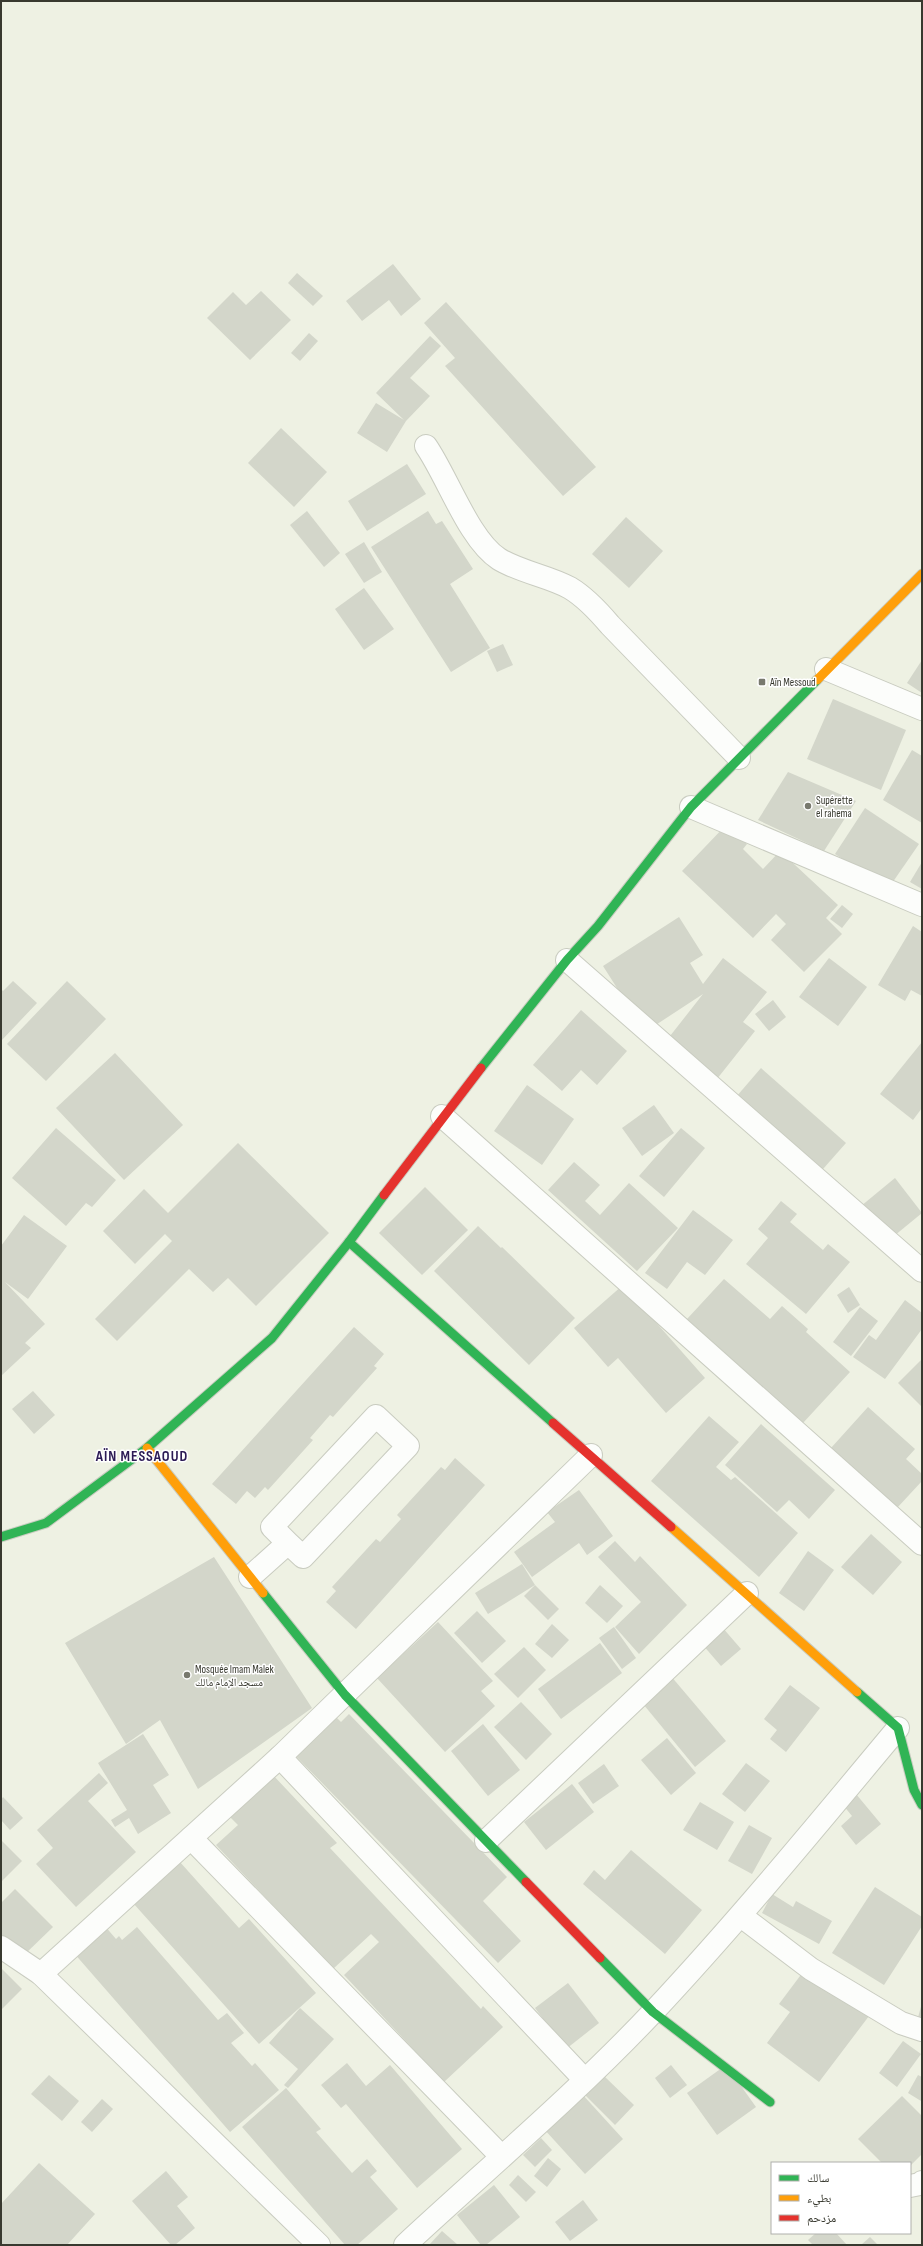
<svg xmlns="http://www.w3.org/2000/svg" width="923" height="2246" font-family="'Sofia Sans Condensed','Noto Naskh Arabic',sans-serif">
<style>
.building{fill:#d3d6ca}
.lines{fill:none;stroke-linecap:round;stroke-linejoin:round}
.street-casing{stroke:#c9ccc0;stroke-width:24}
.fast-casing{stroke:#c9ccc0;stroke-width:11}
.slow-casing{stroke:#c9ccc0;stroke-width:11}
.jam-casing{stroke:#c9ccc0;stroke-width:11}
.street{stroke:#fcfdfb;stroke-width:22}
.fast{stroke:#30b455;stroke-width:9}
.slow{stroke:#ff9f0a;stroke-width:9}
.jam{stroke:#e5322d;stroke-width:9}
.poi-dot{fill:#78796e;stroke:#fff;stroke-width:1.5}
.labels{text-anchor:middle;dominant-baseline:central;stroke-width:3;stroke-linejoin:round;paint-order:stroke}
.poi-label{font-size:11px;fill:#38392f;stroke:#fff;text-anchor:start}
.district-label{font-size:15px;font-weight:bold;letter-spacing:1px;fill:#2c1b55;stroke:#fff}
</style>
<rect width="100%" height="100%" fill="#eef1e3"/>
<!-- building -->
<g class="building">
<polygon points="393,264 421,299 401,316 389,300 362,321 346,301"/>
<polygon points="297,273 323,296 313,306 288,283"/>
<polygon points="261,291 291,320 250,360 207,318 233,292 246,305"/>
<polygon points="446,302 596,467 563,496 445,366 455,358 424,323"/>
<polygon points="309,333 318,341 300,361 291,353"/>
<polygon points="430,336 441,346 410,378 430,396 406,421 387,452 357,433 376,403 404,420 376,393"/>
<polygon points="281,428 327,472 294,507 248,463"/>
<polygon points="407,464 426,494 367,531 348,501"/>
<polygon points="307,511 340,553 324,567 290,525"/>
<polygon points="428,511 436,524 442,521 473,569 450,584 490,648 451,672 371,547"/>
<polygon points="626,517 663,551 629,588 592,554"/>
<polygon points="364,542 382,572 364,583 345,554"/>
<polygon points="364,588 394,629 364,650 335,609"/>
<polygon points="503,644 513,665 497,672 487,651"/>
<polygon points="922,660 922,693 907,683"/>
<polygon points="833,699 906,730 881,790 807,759"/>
<polygon points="912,750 922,756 922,823 883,800"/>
<polygon points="788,772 856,801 824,851 758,820"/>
<polygon points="865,808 919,844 888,889 835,854"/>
<polygon points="726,825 747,844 743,849 763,869 780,851 838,905 826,918 842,934 804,972 771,940 786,924 776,914 753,938 682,871"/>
<polygon points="922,862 922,889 910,882"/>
<polygon points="842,905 853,914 842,928 830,919"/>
<polygon points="679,917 703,955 690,963 703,984 723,958 767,992 743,1022 755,1031 713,1084 663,1045 703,994 645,1032 603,966"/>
<polygon points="913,926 922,932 922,996 911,990 905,1001 878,985"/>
<polygon points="829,958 867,987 838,1026 799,997"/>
<polygon points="13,981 37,1003 1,1041 1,989 3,991"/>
<polygon points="67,981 106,1019 46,1081 7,1044"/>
<polygon points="773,1000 786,1017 769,1031 755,1014"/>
<polygon points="581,1010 627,1051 597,1085 581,1070 562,1091 533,1065"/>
<polygon points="922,1042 922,1108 913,1120 880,1094"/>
<polygon points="115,1053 183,1125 124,1180 56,1108"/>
<polygon points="761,1068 846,1143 808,1186 724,1111"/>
<polygon points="527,1085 574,1119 542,1165 494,1131"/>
<polygon points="654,1105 674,1133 642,1156 622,1128"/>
<polygon points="56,1128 116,1180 92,1207 86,1203 66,1226 12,1178"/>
<polygon points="681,1128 705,1148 664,1197 639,1176"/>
<polygon points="238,1143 329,1233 256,1306 228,1278 213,1292 189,1269 117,1341 95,1319 172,1241 165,1234 135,1264 103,1231 144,1189 168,1213"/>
<polygon points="574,1162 600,1185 585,1201 600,1215 629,1183 678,1228 637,1271 548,1190"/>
<polygon points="895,1178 922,1213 883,1245 855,1211"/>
<polygon points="425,1187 468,1230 422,1275 379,1233"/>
<polygon points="781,1201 797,1214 790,1222 823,1250 828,1244 850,1262 806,1314 746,1264 768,1238 758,1229"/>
<polygon points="693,1210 733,1240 705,1275 687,1262 667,1289 645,1273"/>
<polygon points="24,1215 67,1246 28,1299 5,1282 45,1324 25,1343 31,1348 1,1376 1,1246"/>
<polygon points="478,1226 501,1248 502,1247 575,1318 529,1365 434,1271"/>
<polygon points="724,1279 770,1319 782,1306 808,1329 806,1332 850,1372 803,1423 687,1319"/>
<polygon points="623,1285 705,1378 666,1413 618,1358 608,1367 574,1328"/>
<polygon points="849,1287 860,1305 848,1313 837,1295"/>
<polygon points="905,1300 922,1313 922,1329 885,1379 853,1357 869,1335 876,1340"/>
<polygon points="860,1307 878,1321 851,1356 833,1342"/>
<polygon points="354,1327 384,1354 374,1366 377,1368 333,1417 330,1415 310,1438 313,1440 268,1490 265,1487 255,1498 247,1491 236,1504 212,1484"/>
<polygon points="922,1359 922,1407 898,1383"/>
<polygon points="33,1391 55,1415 34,1434 12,1409"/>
<polygon points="868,1407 915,1449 906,1459 922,1474 922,1481 897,1508 831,1448"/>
<polygon points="709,1416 739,1442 716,1467 731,1480 735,1477 798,1533 759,1577 651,1481"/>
<polygon points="761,1424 835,1490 809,1519 789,1500 777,1512 725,1465"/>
<polygon points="455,1458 485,1485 356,1629 326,1602 336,1591 332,1587 376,1539 380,1542 401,1519 397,1515 441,1467 445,1470"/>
<polygon points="579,1490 613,1536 587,1555 579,1543 532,1577 514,1552 555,1522 547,1512"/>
<polygon points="871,1534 902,1562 873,1595 841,1567"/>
<polygon points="615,1541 635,1562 640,1556 687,1605 639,1654 615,1627 641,1602 598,1557"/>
<polygon points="808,1551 834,1570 804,1611 779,1593"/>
<polygon points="214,1557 312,1708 198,1789 160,1720 126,1744 65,1643"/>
<polygon points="522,1564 535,1585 488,1614 475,1593"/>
<polygon points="535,1585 559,1609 548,1620 524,1596"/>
<polygon points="600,1585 623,1606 607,1623 585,1603"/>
<polygon points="477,1611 506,1641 482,1663 454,1633"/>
<polygon points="438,1622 493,1681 481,1691 495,1706 445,1752 377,1678"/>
<polygon points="552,1624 569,1640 552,1658 535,1644"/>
<polygon points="614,1627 636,1658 622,1669 599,1638"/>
<polygon points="722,1627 741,1649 721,1666 702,1644"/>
<polygon points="600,1643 622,1673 561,1719 538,1689"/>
<polygon points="524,1647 546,1670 518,1698 494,1674"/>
<polygon points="670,1675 726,1741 695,1767 639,1699"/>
<polygon points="790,1685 820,1708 786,1752 770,1739 777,1730 764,1719"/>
<polygon points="521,1702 552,1734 526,1760 494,1727"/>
<polygon points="324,1705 341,1722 349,1714 507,1877 483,1901 521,1941 498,1963 284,1744"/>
<polygon points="483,1724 520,1770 488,1796 451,1751"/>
<polygon points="143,1734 169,1775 153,1785 171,1813 138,1834 129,1818 115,1827 111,1820 127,1810 98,1763"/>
<polygon points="667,1738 696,1773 671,1795 641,1760"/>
<polygon points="746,1763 770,1781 745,1812 722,1794"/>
<polygon points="604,1764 619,1786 593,1804 578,1783"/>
<polygon points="99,1773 108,1783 88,1801 136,1852 76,1907 36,1864 53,1848 37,1830"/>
<polygon points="272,1774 337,1843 330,1848 481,2009 483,2006 503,2027 444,2082 344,1975 379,1942 371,1934 333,1969 216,1845 238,1825 228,1815"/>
<polygon points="572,1784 594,1812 546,1850 524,1822"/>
<polygon points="856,1794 881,1824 856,1845 841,1826 852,1816 843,1805"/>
<polygon points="3,1797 23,1818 10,1830 1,1820 1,1800"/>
<polygon points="700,1802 734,1822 717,1850 683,1830"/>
<polygon points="749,1825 772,1838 752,1874 728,1861"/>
<polygon points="1,1840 22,1861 1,1882"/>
<polygon points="631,1850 702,1910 665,1954 583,1884 594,1870 605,1880"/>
<polygon points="171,1852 239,1928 249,1919 316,1993 259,2044 125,1894"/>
<polygon points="875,1887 922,1917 922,1926 884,1985 832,1953"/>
<polygon points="15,1889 53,1927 23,1956 1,1934 1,1903"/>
<polygon points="772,1894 793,1907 796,1901 832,1921 819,1944 762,1913"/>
<polygon points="104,1925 116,1939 119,1936 122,1940 137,1927 218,2020 227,2013 244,2033 231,2043 252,2066 255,2063 279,2090 230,2132 73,1952"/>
<polygon points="1,1968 22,1989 1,2010"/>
<polygon points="806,1968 869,2016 819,2082 767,2043 790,2012 779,2004"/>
<polygon points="568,1983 599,2023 566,2049 535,2008"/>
<polygon points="922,2003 922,2022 917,2021"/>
<polygon points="300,2008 334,2039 288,2088 284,2085 298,2069 269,2043"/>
<polygon points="903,2041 921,2054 897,2087 879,2073"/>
<polygon points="347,2063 366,2086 390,2065 462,2149 417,2188 346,2104 341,2108 321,2085"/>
<polygon points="671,2065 687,2085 670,2098 655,2078"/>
<polygon points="726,2065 756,2107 717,2135 687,2093"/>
<polygon points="49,2075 79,2101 62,2121 31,2094"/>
<polygon points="918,2075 922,2077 921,2101 908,2093"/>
<polygon points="604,2076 634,2105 615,2125 585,2095"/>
<polygon points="286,2088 321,2129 316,2132 352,2173 367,2159 377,2171 370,2177 398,2209 357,2245 345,2245 242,2127"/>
<polygon points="582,2094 623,2139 585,2174 544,2129"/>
<polygon points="902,2096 922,2116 922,2154 910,2166 910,2163 882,2163 858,2139"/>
<polygon points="102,2099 113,2109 92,2132 81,2122"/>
<polygon points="541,2138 552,2150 535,2167 523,2155"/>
<polygon points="548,2158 561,2169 547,2187 534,2176"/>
<polygon points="39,2163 95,2214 67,2245 1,2245 1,2204"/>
<polygon points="166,2171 188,2197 177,2206 195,2228 175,2245 171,2245 132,2201"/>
<polygon points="518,2175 536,2192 526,2202 509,2185"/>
<polygon points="494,2185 520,2217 486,2245 481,2245 457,2215"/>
<polygon points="583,2200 598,2220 570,2241 555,2222"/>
<polygon points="442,2231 458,2245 429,2245"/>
<polygon points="816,2233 836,2233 847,2245 813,2245 808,2240"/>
<polygon points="870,2237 878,2245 861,2245"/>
</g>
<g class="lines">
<defs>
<g id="street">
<path d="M 426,446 C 447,476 469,540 499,559 C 520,572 548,576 570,588 C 585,597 599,612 610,625 L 739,758"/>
<polyline points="826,669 922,709"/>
<polyline points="691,807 922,905"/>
<polyline points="567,960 922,1271"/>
<polyline points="442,1116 922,1544"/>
<polyline points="250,1577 288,1543 272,1527 376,1416 408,1446 303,1557 288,1543"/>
<polyline points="280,1757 584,2079"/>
<polyline points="191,1838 501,2156"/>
<polyline points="486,1841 747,1593"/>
<polyline points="741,1916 811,1969 901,2023 922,2030"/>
<polyline points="1,1947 41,1974 319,2245"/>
<polyline points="41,1974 280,1757 591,1455"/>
<polyline points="910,2186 920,2184 922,2182"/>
<path d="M 405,2245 C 488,2168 576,2094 654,2011 C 739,1920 818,1824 898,1728"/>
</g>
<g id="fast">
<polyline points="481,1068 567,960 598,926 691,807 817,680"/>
<polyline points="349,1242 553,1423"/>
<polyline points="1,1537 46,1523 147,1448 272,1338 349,1242 384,1195"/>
<polyline points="263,1593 345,1695 526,1882"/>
<polyline points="857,1692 898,1728 914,1790 922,1805"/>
<polyline points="600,1958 653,2012 770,2102"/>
</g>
<g id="slow">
<polyline points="817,680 922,574"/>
<polyline points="147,1448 263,1593"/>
<polyline points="671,1527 857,1692"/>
</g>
<g id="jam">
<polyline points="384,1195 481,1068"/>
<polyline points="553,1423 671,1527"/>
<polyline points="526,1882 600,1958"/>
</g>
</defs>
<!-- street casing -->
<use href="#street" class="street-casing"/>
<!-- fast casing -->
<use href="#fast" class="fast-casing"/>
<!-- slow casing -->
<use href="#slow" class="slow-casing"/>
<!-- jam casing -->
<use href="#jam" class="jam-casing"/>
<!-- street -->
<use href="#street" class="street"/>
<!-- fast -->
<use href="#fast" class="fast"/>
<!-- slow -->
<use href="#slow" class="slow"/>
<!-- jam -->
<use href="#jam" class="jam"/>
</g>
<!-- markers -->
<g class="poi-dot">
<rect x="758" y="678" width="8" height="8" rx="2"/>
<circle cx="808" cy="806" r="4"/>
<circle cx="187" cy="1675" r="4"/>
</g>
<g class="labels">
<!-- poi labels -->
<g class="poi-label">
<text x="770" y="682">Aïn Messoud</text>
<text x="816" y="800">Supérette<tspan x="816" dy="13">el rahema</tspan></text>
<text x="195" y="1669">Mosquée Imam Malek<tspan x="195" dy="13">مسجد الإمام مالك</tspan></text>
</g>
<!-- district labels -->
<g class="district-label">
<text x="142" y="1456">AÏN MESSAOUD</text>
</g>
</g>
<!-- border -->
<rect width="923" height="2246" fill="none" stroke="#38392f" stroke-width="4"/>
<!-- legend -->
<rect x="771" y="2162" width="140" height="72" fill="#ffffff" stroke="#afb0ac"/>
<rect x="779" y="2175" width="20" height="6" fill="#30b455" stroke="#afb0ac"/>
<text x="807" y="2182" font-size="12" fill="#38392f">سالك</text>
<rect x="779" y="2195" width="20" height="6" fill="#ff9f0a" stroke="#afb0ac"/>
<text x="807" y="2202" font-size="12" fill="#38392f">بطيء</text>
<rect x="779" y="2215" width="20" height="6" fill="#e5322d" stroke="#afb0ac"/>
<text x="807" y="2222" font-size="12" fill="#38392f">مزدحم</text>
</svg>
